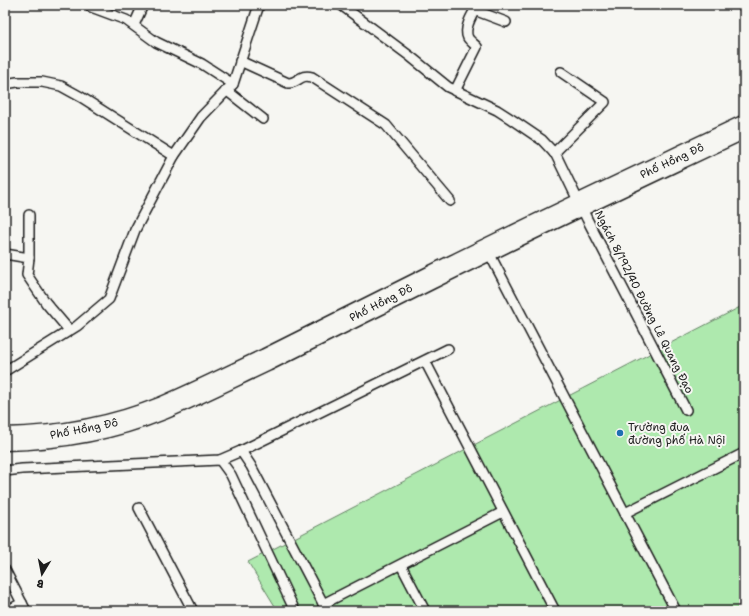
<svg xmlns="http://www.w3.org/2000/svg" width="749" height="616" font-family="'Shantell Sans',sans-serif">
<style>
.green{fill:#aee9ae;stroke:#658265}
.lines{fill:none;stroke-linecap:round;stroke-linejoin:round}
.lane-casing{stroke:#1c1c1c;stroke-width:12}
.secondary-casing{stroke:#1c1c1c;stroke-width:25}
.lane{stroke:#f6f6f2;stroke-width:9}
.secondary{stroke:#f6f6f2;stroke-width:22}
.poi-dot{fill:#1f6fb2;stroke:#f6f6f2;stroke-width:1.5}
.labels{text-anchor:middle;dominant-baseline:central;stroke-width:4;stroke-linejoin:round;paint-order:stroke}
.street-label{font-size:11px;fill:#1c1c1c;stroke:#f6f6f2}
.poi-label{font-size:11px;fill:#1c1c1c;stroke:#f6f6f2;text-anchor:start}
</style>
<rect width="100%" height="100%" fill="#f6f6f2"/>
<filter id="ink" filterUnits="userSpaceOnUse"><feTurbulence type="fractalNoise" baseFrequency=".025" numOctaves="2"/><feDisplacementMap in="SourceGraphic" scale="8" xChannelSelector="R" yChannelSelector="G"/><feConvolveMatrix kernelMatrix="1 2 1 2 8 2 1 2 1" color-interpolation-filters="sRGB"/></filter>
<g filter="url(#ink)">
<!-- green -->
<polygon class="green" points="744,305 744,611 278,611 248,562"/>
<g class="lines">
<defs>
<g id="lane">
<polyline points="341,5 411,57 448,87 497,110 511,119 542,140 556,155 587,219 686,410"/>
<polyline points="91,7 126,20 156,42 202,64 233,84"/>
<polyline points="474,10 506,22"/>
<polyline points="744,14 744,15"/>
<polyline points="134,25 143,5"/>
<path d="M 240,61 L 288,83 C 298,84 300,73 312,77 L 386,125 L 450,201"/>
<polyline points="5,84 17,82 42,82 61,86 81,97 174,156"/>
<polyline points="226,90 263,119"/>
<path d="M 455,91 L 477,47 C 474,44 470,41 468,38 C 463,28 473,13 478,5"/>
<polyline points="554,153 605,102 561,72"/>
<polyline points="487,249 676,611"/>
<polyline points="5,254 29,258 27,275 46,303 69,330"/>
<polyline points="29,258 29,215"/>
<polyline points="425,361 555,611"/>
<polyline points="5,371 77,326 109,299 135,230 174,156 201,117 233,84 259,5"/>
<polyline points="241,451 251,466 327,611"/>
<polyline points="220,460 231,475 295,611"/>
<polyline points="5,471 22,469 220,460 241,451 448,349"/>
<polyline points="139,508 193,611"/>
<polyline points="625,513 744,453"/>
<polyline points="401,565 425,611"/>
<polyline points="5,570 26,611"/>
<polyline points="323,604 503,512"/>
<polyline points="7,611 22,603"/>
</g>
<path id="secondary" d="M 5,439 C 58,438 114,428 163,408 C 198,393 232,376 266,360 C 321,333 375,305 430,278 C 534,226 639,177 744,127"/>
</defs>
<!-- lane casing -->
<use href="#lane" class="lane-casing"/>
<!-- secondary casing -->
<use href="#secondary" class="secondary-casing"/>
<!-- lane -->
<use href="#lane" class="lane"/>
<!-- secondary -->
<use href="#secondary" class="secondary"/>
</g>
</g>
<!-- markers -->
<circle class="poi-dot" cx="620" cy="433" r="4"/>
<g class="labels">
<!-- street labels -->
<g class="street-label">
<text transform="translate(672 161) rotate(-25)">Phố Hồng Đô</text>
<text transform="translate(644 302) rotate(63)">Ngách 8/192/40 Đường Lê Quang Đạo</text>
<text transform="translate(381 303) rotate(-27)">Phố Hồng Đô</text>
<text transform="translate(84 429) rotate(-11)">Phố Hồng Đô</text>
</g>
<!-- poi labels -->
<g class="poi-label">
<text x="628" y="427">Trường đua<tspan x="628" dy="13">đường phố Hà Nội</tspan></text>
</g>
</g>
<!-- margin -->
<rect width="749" height="616" fill="none" stroke="#f6f6f2" stroke-width="20"/>
<rect x="10" y="10" width="729" height="596" fill="none" stroke="#1c1c1c" stroke-width="1.5" filter="url(#ink)"/>
<!-- north arrow -->
<g transform="translate(42 574) rotate(190)" stroke="#f6f6f2" stroke-width="3" paint-order="stroke">
<path d="M0-3L7 15L0 10L-7 15Z" fill="#1c1c1c"/>
<text y="-6" font-size="11" font-weight="bold" text-anchor="middle" fill="#1c1c1c">B</text>
</g>
</svg>
